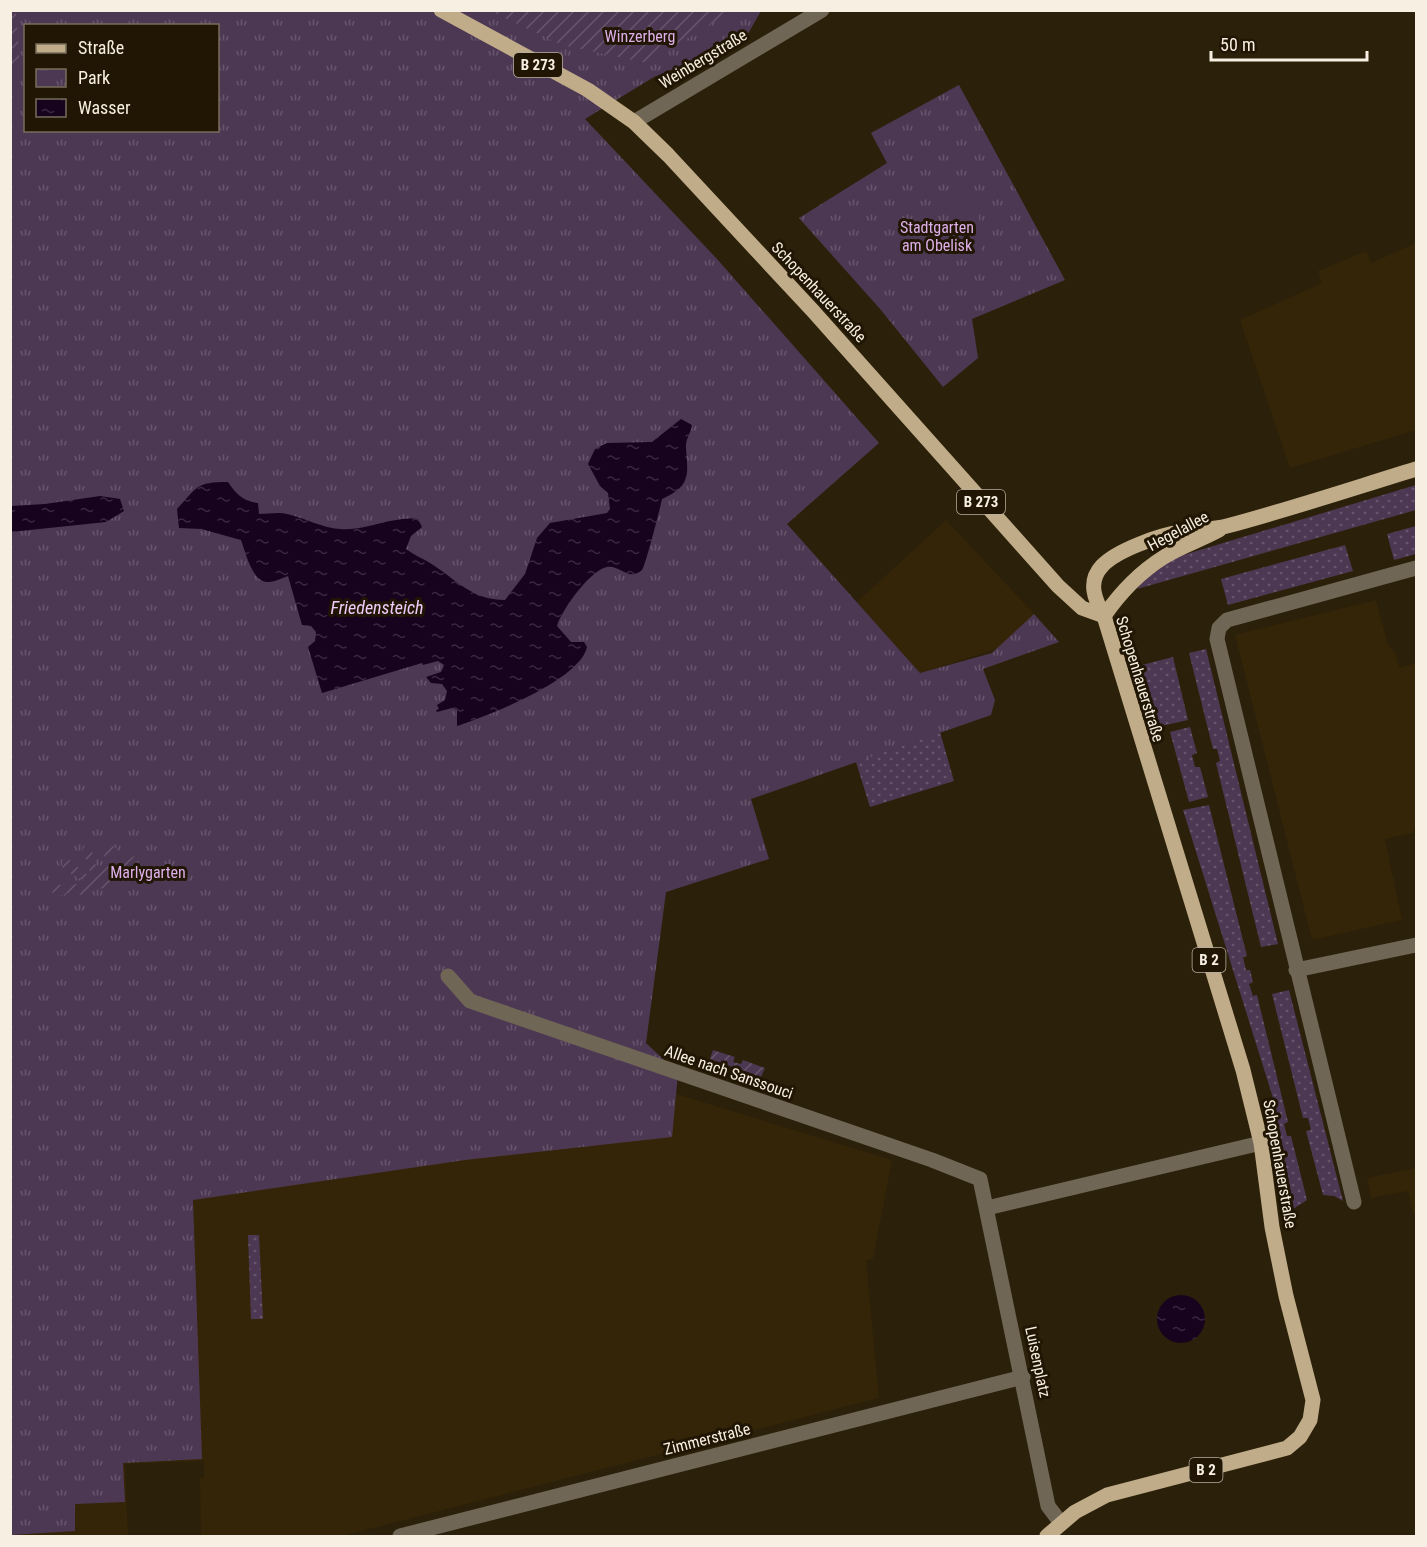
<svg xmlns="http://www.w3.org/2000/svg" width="1427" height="1547" font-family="'Roboto Condensed',sans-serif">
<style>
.built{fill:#342508}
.grass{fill:url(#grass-dots)}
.park{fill:url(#park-tufts);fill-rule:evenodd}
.garden{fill:url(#garden-furrows)}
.pitch{fill:#4d3853}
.water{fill:url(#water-ripples)}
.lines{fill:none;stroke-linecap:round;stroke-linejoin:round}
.minor{stroke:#706655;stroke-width:15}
.primary{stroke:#c0ac88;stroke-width:15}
.labels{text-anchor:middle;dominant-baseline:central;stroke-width:6;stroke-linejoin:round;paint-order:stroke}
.shield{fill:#211603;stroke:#b7ae9f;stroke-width:1.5}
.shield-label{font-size:15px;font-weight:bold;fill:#f7efe2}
.park-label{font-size:16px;fill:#deb0eb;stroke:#211603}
.street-label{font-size:16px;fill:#f7efe2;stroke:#211603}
.water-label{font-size:18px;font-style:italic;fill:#f0cbfa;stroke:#211603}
</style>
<defs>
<pattern id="grass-dots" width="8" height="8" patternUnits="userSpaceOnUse" patternTransform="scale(1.5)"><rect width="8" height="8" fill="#4d3853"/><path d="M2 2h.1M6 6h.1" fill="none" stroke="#67556b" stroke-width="1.8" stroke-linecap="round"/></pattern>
<pattern id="park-tufts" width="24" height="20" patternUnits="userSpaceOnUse" patternTransform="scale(1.5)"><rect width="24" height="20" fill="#4d3853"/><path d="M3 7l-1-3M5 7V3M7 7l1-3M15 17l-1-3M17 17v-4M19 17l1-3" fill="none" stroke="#67556b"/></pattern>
<pattern id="garden-furrows" width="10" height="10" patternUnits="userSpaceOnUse" patternTransform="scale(1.5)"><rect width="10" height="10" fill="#4d3853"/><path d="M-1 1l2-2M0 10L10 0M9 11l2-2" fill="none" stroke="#67556b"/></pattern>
<pattern id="water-ripples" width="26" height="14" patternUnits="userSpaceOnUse" patternTransform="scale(1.5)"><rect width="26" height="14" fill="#18031e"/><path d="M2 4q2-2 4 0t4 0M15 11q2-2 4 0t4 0" fill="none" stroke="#3a283e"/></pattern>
</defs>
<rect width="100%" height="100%" fill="#2b200a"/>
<!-- built -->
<g class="built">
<polygon points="1416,243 1416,430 1290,468 1240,320 1322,283 1318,271 1366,251 1371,263"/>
<polygon points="946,520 1039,619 1013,644 920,673 857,602"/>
<polygon points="1376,600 1387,642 1396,655 1399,668 1416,663 1416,825 1413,833 1385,839 1402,920 1312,940 1235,635"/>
<polygon points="660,1089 892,1160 873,1259 866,1260 879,1398 342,1536 201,1536 200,1478 204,1477 204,1461 125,1464 128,1536 11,1536 11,1235"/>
<polygon points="1416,1168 1416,1213 1413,1214 1408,1191 1371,1198 1367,1178"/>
</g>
<!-- grass -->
<g class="grass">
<polygon points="1416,485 1416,510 1137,589 1145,578 1170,559"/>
<polygon points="1416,526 1416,554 1394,560 1387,534"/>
<polygon points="1345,545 1353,571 1228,605 1221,579"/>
<polygon points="1206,649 1278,944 1261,947 1216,763 1220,761 1217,749 1213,749 1189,653"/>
<polygon points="1173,657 1188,720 1157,727 1138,666"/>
<polygon points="1190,727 1197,753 1192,755 1195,767 1200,767 1208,797 1189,802 1170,732"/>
<polygon points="940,732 954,781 870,807 856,762"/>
<polygon points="1209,805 1247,956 1243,957 1246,970 1250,970 1253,982 1249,984 1253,996 1257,995 1288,1122 1284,1124 1287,1136 1291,1136 1307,1200 1290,1211 1273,1098 1183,810"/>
<polygon points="1289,990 1343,1201 1334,1196 1323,1195 1306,1131 1311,1130 1308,1118 1303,1118 1272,994"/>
<polygon points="248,1235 259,1235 263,1319 251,1319"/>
</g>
<!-- park -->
<g class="park">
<path d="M 11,11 L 761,11 L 745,39 L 654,77 L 585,119 L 717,259 L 879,443 L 787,524 L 920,673 L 992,653 L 1034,614 L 1059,642 L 983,669 L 995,700 L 991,715 L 751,799 L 769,859 L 666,892 L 646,1043 L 678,1073 L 672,1137 L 465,1160 L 193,1200 L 202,1459 L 123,1463 L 125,1502 L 75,1504 L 75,1531 L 11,1535 ZM 26,26 L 218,26 L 218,130 L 26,130 Z"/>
<polygon points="959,85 1065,280 972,319 978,358 943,387 881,310 799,218 887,163 871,133"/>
</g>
<!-- garden -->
<g class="garden">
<polygon points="11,10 16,11 20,68 11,68"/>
<polygon points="490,11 732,10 732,11 647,63 562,45"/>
<polygon points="90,844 97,870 102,869 105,851 111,845 116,848 116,855 108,868 109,874 134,856 138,863 114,879 116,884 80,895 78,891 53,897 52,890 57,885 82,884 82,880 63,869 62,862 70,860 87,875 90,871 82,848"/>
<polygon points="713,1050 735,1057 733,1062 741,1064 743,1060 765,1068 761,1077 710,1059"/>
</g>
<!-- pitch -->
<polygon class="pitch" points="977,195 982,252 956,254 951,197"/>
<!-- water -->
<g class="water">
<path d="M 681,419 L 692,425 C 691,433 685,440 686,448 C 688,475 691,486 662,499 C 660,509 645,567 642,570 C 629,582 620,565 607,567 C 590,570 561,611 557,626 L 571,642 L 584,642 L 587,647 C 580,680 488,716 457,726 L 457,710 L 452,708 L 437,712 L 436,710 L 439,709 L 437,705 L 445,700 L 447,691 L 442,684 L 431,683 L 426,677 L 441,672 L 444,665 L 438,661 L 423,665 L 422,663 L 322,693 L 308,647 L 315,641 L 316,632 L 311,626 L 302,625 L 288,576 C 282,578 276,581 270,582 C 252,584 246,553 241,540 L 201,529 L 179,528 L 177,509 C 198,487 195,482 228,482 C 235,493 244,502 258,503 L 259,514 C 268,514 279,512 287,514 C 306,518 321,528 340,529 C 368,531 391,516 418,519 L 422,527 L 411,536 L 406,549 C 414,555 422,558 430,563 C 456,579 471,600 505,600 L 525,574 L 537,538 L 550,523 L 607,513 L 610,509 L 608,493 L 600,486 L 588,464 L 595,449 L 607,443 L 652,442 Z"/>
<polygon points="100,496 120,499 124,511 106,522 11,532 11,506 45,504"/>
<circle cx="1181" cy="1319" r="24"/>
</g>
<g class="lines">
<!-- minor -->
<g class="minor">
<polyline points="634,122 822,10"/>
<polyline points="1296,970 1416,945"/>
<polyline points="448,976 470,1001 932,1160 980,1179 1048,1506 1061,1523"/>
<polyline points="1354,1202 1217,639 1219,628 1227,620 1416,568"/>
<polyline points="987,1208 1261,1143"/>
<polyline points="400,1536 1023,1377"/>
</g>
<!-- primary -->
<g class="primary">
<polyline points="441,10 588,90 634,122 668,155 813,311 1058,586 1082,608 1104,616"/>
<path d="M 1104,616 C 1120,593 1140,572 1164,557 C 1181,546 1201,540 1219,530"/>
<path d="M 1047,1536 L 1075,1512 L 1107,1495 L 1287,1448 L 1300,1437 L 1310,1420 L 1313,1400 L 1286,1296 L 1272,1227 L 1261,1143 L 1243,1070 L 1104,616 C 1095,600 1087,582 1102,566 C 1117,550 1160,535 1181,532 C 1196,529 1212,530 1227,526 C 1291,509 1354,488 1416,469"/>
</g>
</g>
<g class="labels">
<!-- shield labels -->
<g class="shield">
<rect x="514" y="53" width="48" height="24" rx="4.5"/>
<rect x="957" y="490" width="48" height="24" rx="4.5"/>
<rect x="1192.5" y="948" width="33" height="24" rx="4.5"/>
<rect x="1189.5" y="1458" width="33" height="24" rx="4.5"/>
</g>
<g class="shield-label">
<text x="538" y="65">B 273</text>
<text x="981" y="502">B 273</text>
<text x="1209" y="960">B 2</text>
<text x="1206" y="1470">B 2</text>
</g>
<!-- park labels -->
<g class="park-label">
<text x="640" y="36">Winzerberg</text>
<text x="937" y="227">Stadtgarten<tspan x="937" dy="18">am Obelisk</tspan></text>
<text x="148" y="872">Marlygarten</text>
</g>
<!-- street labels -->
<g class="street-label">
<text transform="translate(703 59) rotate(-31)">Weinbergstraße</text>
<text transform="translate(819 292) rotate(47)">Schopenhauerstraße</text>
<text transform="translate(1178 531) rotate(-28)">Hegelallee</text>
<text transform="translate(1140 679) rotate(73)">Schopenhauerstraße</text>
<text transform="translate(729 1072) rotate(19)">Allee nach Sanssouci</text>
<text transform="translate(1280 1164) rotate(80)">Schopenhauerstraße</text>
<text transform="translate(1038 1362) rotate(78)">Luisenplatz</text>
<text transform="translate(707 1439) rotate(-14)">Zimmerstraße</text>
</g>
<!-- water labels -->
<g class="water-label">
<text x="377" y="607">Friedensteich</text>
</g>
</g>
<!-- border -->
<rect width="1427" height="1547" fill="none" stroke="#f7efe2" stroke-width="24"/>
<!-- legend -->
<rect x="24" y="24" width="195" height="108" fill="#211603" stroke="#776d5c" stroke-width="1.5"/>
<rect x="36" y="44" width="30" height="9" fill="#c0ac88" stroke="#776d5c" stroke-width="1.5"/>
<text x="78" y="54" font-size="18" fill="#f7efe2">Straße</text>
<rect x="36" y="69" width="30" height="18" fill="url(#park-tufts)" stroke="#776d5c" stroke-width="1.5"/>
<text x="78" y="84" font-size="18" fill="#f7efe2">Park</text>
<rect x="36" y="99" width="30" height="18" fill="url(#water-ripples)" stroke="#776d5c" stroke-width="1.5"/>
<text x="78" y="114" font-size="18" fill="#f7efe2">Wasser</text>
<!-- scale -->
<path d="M1211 51v9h156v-9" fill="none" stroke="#f7efe2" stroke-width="3"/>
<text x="1220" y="51" font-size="18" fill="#f7efe2" stroke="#211603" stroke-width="4.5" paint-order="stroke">50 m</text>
</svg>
